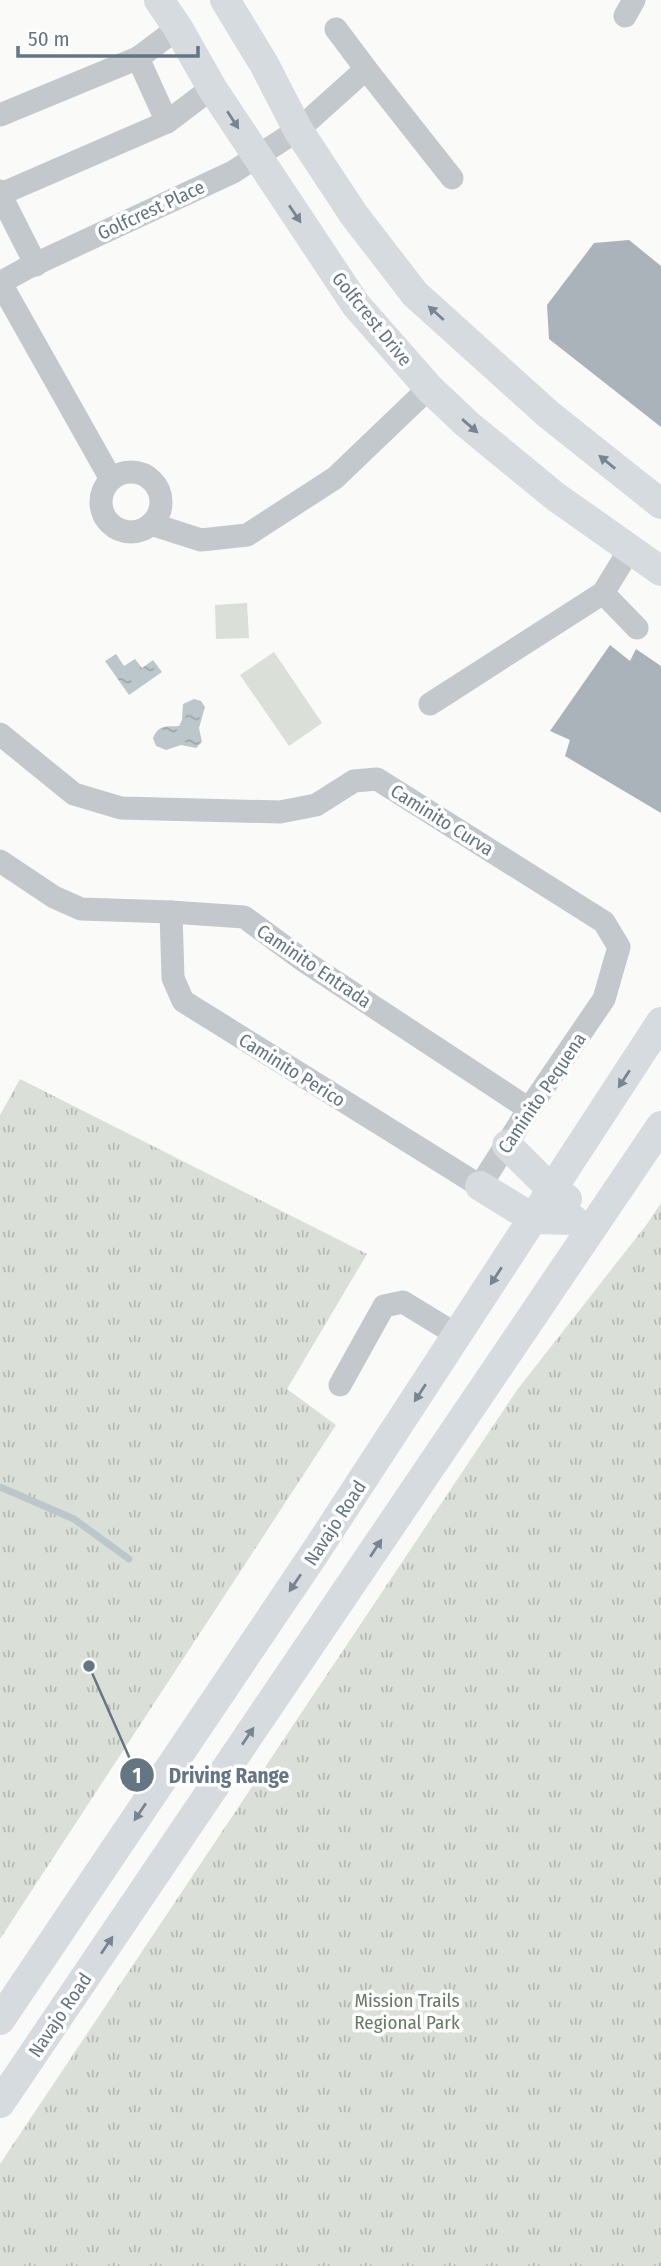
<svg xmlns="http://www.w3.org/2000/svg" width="661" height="2266" font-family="'Fira Sans Condensed',sans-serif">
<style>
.park{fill:url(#park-tufts)}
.pitch{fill:#dadfd7}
.water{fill:url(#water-ripples)}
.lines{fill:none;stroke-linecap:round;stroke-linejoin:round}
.stream{stroke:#bbc7cb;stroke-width:7}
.building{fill:#aab3b9}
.minor{stroke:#c3c8cc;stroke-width:23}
.major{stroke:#d6dbdf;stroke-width:30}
.oneway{fill:#768591}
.labels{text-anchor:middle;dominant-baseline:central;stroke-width:7;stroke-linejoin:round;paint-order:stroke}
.street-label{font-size:19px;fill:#657683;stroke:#fff}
.park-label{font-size:19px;fill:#687a64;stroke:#fff}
.leader{fill:none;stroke:#657683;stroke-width:2.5}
.callout-dot{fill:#657683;stroke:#fff;stroke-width:2.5}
.mark-label{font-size:21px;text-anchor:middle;font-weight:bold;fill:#fff}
.callout-label{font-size:21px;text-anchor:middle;font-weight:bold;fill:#657683;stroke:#fff;stroke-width:7;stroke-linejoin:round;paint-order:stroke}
</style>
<defs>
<pattern id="park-tufts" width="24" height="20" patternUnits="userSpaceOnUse" patternTransform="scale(1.75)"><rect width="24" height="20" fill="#dadfd7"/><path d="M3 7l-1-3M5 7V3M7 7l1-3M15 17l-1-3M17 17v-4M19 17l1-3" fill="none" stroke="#b4b9b4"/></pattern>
<pattern id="water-ripples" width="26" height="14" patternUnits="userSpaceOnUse" patternTransform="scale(1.75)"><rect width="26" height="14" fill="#bbc7cb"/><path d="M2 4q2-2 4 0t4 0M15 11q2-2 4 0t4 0" fill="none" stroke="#9ca6aa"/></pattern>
</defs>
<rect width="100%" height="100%" fill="#fafaf8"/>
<!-- park -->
<g class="park">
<polygon points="20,1079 367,1254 287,1389 336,1425 0,1939 0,1115"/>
<polygon points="661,1203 661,2266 0,2266 0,2164 517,1390 647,1224"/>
</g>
<!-- pitch -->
<g class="pitch">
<polygon points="247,603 249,638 216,639 215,605"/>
<polygon points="274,652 322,723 289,746 240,675"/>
</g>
<!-- water -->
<g class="water">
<polygon points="116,654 124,666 135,659 142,668 153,660 162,672 129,695 105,661"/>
<path d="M 194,699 L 201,701 L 205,707 L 199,728 L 202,742 L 196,748 L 181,745 L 166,750 L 156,746 L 153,738 C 159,724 166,727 179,726 L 182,720 L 183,704 Z"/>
</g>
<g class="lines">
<!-- stream -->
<polyline class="stream" points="0,1487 74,1519 129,1559"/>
</g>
<!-- building -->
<g class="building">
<polygon points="629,240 661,266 661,427 549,339 547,305 594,243"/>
<polygon points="610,645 630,661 636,649 661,666 661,813 565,756 570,740 550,731"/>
</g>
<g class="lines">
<!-- minor -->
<g class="minor">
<polyline points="625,16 634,0"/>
<polyline points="138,58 178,28"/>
<polyline points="366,69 452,178"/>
<polyline points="0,115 138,58 167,122 1,194 0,191"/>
<polyline points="167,122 212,88"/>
<polyline points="0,194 36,265"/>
<polyline points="0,282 111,479"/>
<polyline points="0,283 27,268 233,172 298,130 366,69 336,29"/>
<circle cx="131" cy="502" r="30"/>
<polyline points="151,524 201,540 247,535 335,478 429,388"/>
<polyline points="603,593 637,628"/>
<polyline points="430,704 603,593 630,549"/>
<polyline points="0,734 74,794 121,808 280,812 316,805 354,781 377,779 604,922 619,947 604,999 529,1109 480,1186 183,1001 173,978 171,912"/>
<polyline points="0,861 54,897 81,909 171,912 244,917 304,961 529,1109"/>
<polyline points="340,1385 384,1306 403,1302 457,1335"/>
</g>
<!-- major -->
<g class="major">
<polyline points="159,0 178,28 212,88 356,305 429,388 467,424 556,497 661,571"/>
<polyline points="225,0 264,64 298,130 354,215 415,294 548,414 661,504"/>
<polyline points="507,1145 552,1190 567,1199"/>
<polyline points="480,1186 534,1219 574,1220"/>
<polyline points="0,2020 316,1551 661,1022"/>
<polyline points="0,2103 661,1126"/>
</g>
</g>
<!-- one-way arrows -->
<defs><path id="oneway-solid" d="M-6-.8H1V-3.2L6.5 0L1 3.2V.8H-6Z" transform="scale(1.75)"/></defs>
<g class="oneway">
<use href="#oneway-solid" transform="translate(233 120) rotate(57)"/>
<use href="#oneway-solid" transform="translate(295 214) rotate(56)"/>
<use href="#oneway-solid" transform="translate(436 313) rotate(-138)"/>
<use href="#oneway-solid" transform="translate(470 426) rotate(41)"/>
<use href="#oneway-solid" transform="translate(607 462) rotate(-141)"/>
<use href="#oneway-solid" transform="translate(624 1079) rotate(123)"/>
<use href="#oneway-solid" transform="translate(496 1276) rotate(123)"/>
<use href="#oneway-solid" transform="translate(420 1393) rotate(123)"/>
<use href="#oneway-solid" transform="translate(376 1548) rotate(-57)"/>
<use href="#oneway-solid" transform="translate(295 1583) rotate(124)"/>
<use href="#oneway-solid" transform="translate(248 1736) rotate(-56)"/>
<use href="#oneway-solid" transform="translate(140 1812) rotate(124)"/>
<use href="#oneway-solid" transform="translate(107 1945) rotate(-56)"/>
</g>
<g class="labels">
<!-- street labels -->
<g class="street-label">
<text transform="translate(151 210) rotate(-25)">Golfcrest Place</text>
<text transform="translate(372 319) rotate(51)">Golfcrest Drive</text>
<text transform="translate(442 820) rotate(32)">Caminito Curva</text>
<text transform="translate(314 966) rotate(34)">Caminito Entrada</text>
<text transform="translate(292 1070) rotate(32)">Caminito Perico</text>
<text transform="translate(542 1093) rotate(-56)">Caminito Pequena</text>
<text transform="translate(335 1523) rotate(-57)">Navajo Road</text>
<text transform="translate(60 2015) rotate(-56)">Navajo Road</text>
</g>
<!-- park labels -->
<g class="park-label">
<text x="407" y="2000">Mission Trails<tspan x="407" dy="22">Regional Park</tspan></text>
</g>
</g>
<!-- callouts -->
<path class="leader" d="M89 1666L137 1775"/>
<g class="callout-dot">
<circle cx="89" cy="1666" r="7"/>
<circle cx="137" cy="1775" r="18"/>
</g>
<g class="mark-label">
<text x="137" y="1783">1</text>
</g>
<g class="callout-label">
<text x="229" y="1783">Driving Range</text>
</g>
<!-- scale -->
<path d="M18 46v10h180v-10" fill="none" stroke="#657683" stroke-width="3.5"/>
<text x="28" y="46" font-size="21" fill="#657683" stroke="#ffffff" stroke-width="5" paint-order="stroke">50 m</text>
</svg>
